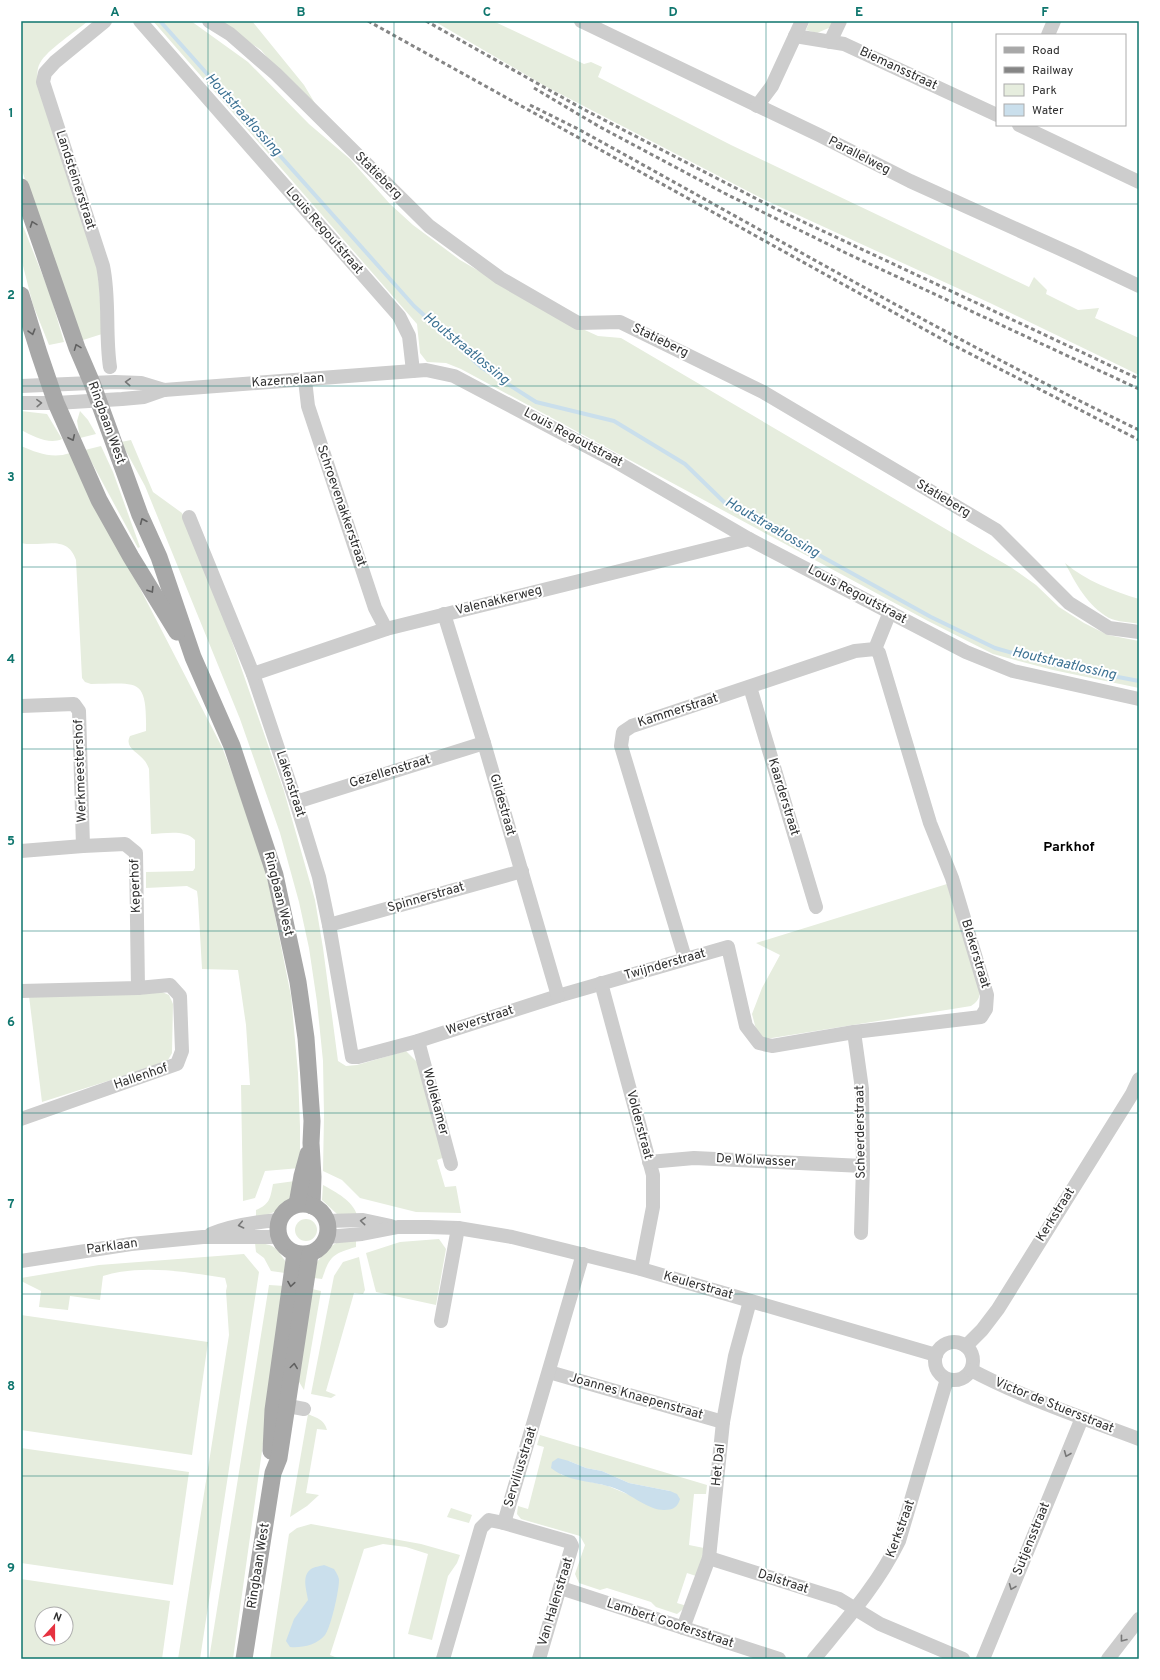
<svg xmlns="http://www.w3.org/2000/svg" width="1160" height="1680" font-family="Overpass,sans-serif">
<style>
.green{fill:#e6edde;fill-rule:evenodd}
.water{fill:#cadfec}
.lines{fill:none;stroke-linecap:round;stroke-linejoin:round}
.stream{stroke:#cadfec;stroke-width:4}
.minor{stroke:#cdcdcd;stroke-width:14}
.major{stroke:#a8a8a8;stroke-width:17}
.rail{stroke:#858585;stroke-width:3;stroke-dasharray:4 3;stroke-linecap:butt}
.oneway{stroke:#606060}
.oneway2{stroke:#777}
.grid{fill:none;stroke:#0f766e;stroke-width:1;stroke-opacity:0.55}
.labels{text-anchor:middle;dominant-baseline:central;stroke-width:4;stroke-linejoin:round;paint-order:stroke}
.street-label{font-size:13px;fill:#303030;stroke:#fff}
.water-label{font-size:14px;font-style:italic;fill:#3d7293;stroke:#fff}
.neighbourhood-label{font-size:14px;font-weight:bold;fill:#000;stroke:#fff}
.neatline{fill:none;stroke:#0f766e;stroke-width:1.5}
.grid-label{font-size:13px;text-anchor:middle;font-weight:bold;fill:#0f766e}
</style>
<rect width="100%" height="100%" fill="#fff"/>
<!-- green -->
<g class="green">
<path d="M 21,21 L 88,21 C 76,31 47,50 40,63 C 37,68 37,75 38,81 L 98,269 L 102,334 L 80,341 L 31,201 L 21,166 Z"/>
<polygon points="153,21 191,21 248,62 309,124 350,159 390,204 413,225 460,260 565,321 598,336 621,338 1012,568 1036,585 1059,607 1084,623 1108,635 1139,641 1139,688 1053,670 993,654 928,621 461,369 446,363 427,362 420,353 417,324"/>
<polygon points="218,21 252,21 304,85 328,125 298,94 261,50"/>
<polygon points="434,21 493,21 584,64 591,62 602,67 598,77 731,145 1029,287 1034,277 1047,290 1046,294 1078,310 1099,308 1095,318 1139,338 1139,375 990,303 763,199 545,86"/>
<polygon points="810,21 834,21 831,27 817,33 806,30"/>
<polygon points="21,221 50,294 64,342 49,345 33,305 21,258"/>
<path d="M 21,411 L 47,414 L 62,439 C 49,445 33,436 21,430 Z"/>
<polygon points="80,411 88,420 96,434 80,438 77,421"/>
<polygon points="131,440 153,492 182,513 219,604 284,791 315,900 323,948 338,1061 346,1066 357,1065 406,1051 422,1067 445,1157 437,1160 445,1187 456,1186 461,1213 416,1212 360,1198 342,1180 323,1171 324,1115 323,1061 317,1002 309,948 299,902 280,833 240,719 145,486 121,442"/>
<path d="M 21,446 C 37,453 53,459 70,453 L 222,747 L 246,809 L 266,871 L 291,996 L 298,1073 L 300,1127 L 300,1168 L 265,1171 L 255,1198 L 243,1201 L 241,1085 L 250,1085 L 246,1025 L 238,970 L 202,969 L 198,899 L 197,891 L 187,886 L 146,888 L 146,872 L 193,871 L 195,868 L 195,840 C 184,829 165,834 151,834 L 149,769 C 148,766 146,762 144,760 C 138,752 124,748 130,736 L 146,731 C 147,676 138,684 91,684 L 85,682 L 82,678 L 76,560 C 67,533 42,548 21,543 Z"/>
<polygon points="101,446 113,472 140,547 138,548 85,450"/>
<path d="M 1065,563 C 1086,581 1113,591 1139,599 L 1139,624 C 1130,622 1117,622 1109,618 C 1087,605 1076,584 1065,563 Z"/>
<path d="M 947,884 L 980,993 C 979,999 977,1002 971,1006 L 772,1038 L 765,1039 L 757,1033 L 752,1014 L 762,988 L 780,955 L 756,943 Z"/>
<polygon points="162,992 169,995 173,1004 172,1053 168,1060 161,1064 42,1102 29,996"/>
<path d="M 295,1181 C 294,1186 293,1193 291,1197 C 284,1210 269,1215 256,1217 L 256,1210 C 270,1204 270,1199 273,1184 Z"/>
<path d="M 323,1185 C 336,1192 353,1201 357,1215 L 337,1214 L 322,1200 Z"/>
<circle cx="306" cy="1230" r="11"/>
<polygon points="439,1239 446,1249 436,1305 376,1292 366,1253 400,1242"/>
<path d="M 356,1240 L 356,1247 C 332,1254 330,1256 322,1279 L 314,1278 L 317,1262 L 328,1248 L 338,1242 Z"/>
<path d="M 255,1243 C 274,1244 275,1246 286,1262 L 285,1273 L 271,1271 L 264,1258 L 256,1252 Z"/>
<path d="M 244,1254 L 259,1272 L 200,1659 L 178,1659 L 229,1335 L 226,1291 L 227,1286 L 225,1278 C 186,1272 142,1264 103,1276 L 100,1300 L 70,1296 L 68,1310 L 39,1307 L 41,1291 L 21,1281 L 21,1278 L 99,1265 Z"/>
<polygon points="359,1257 365,1290 363,1294 354,1293 326,1391 336,1395 331,1398 311,1394 334,1276 343,1262"/>
<polygon points="269,1285 285,1286 233,1659 209,1659"/>
<polygon points="312,1289 321,1291 304,1390 296,1377"/>
<polygon points="21,1315 208,1342 192,1455 21,1430"/>
<path d="M 308,1414 C 317,1418 324,1419 327,1430 L 317,1429 L 306,1493 L 319,1495 L 307,1506 L 290,1517 Z"/>
<path d="M 540,1435 L 707,1485 L 706,1494 L 694,1494 L 689,1545 L 704,1548 L 701,1562 L 696,1576 L 687,1573 L 677,1603 L 687,1606 L 677,1614 L 656,1607 L 651,1602 L 607,1588 L 600,1590 L 579,1583 L 575,1574 L 585,1545 L 580,1536 L 521,1519 L 517,1514 L 518,1506 L 528,1509 L 544,1447 L 537,1445 ZM 569,1461 L 586,1468 L 602,1471 L 629,1483 L 670,1491 L 632,1496 L 608,1486 L 561,1475 Z"/>
<polygon points="21,1448 189,1472 173,1585 21,1563"/>
<polygon points="451,1508 472,1515 469,1523 447,1517"/>
<polygon points="311,1524 421,1544 460,1555 457,1563 448,1576 432,1640 408,1634 428,1554 406,1547 383,1544 364,1549 330,1655 340,1659 270,1659 289,1534 297,1528"/>
<path d="M 21,1579 L 170,1601 L 162,1659 L 21,1659 ZM 42,1614 L 66,1614 L 66,1638 L 42,1638 Z"/>
</g>
<!-- water -->
<g class="water">
<path d="M 558,1458 L 569,1461 L 586,1468 L 602,1471 L 629,1483 L 670,1491 L 677,1494 L 680,1499 C 678,1507 673,1510 664,1510 C 649,1510 633,1496 619,1490 C 597,1480 571,1484 551,1468 L 552,1462 Z"/>
<path d="M 324,1565 L 334,1569 C 336,1572 339,1577 339,1580 C 339,1591 331,1627 325,1635 C 317,1645 302,1648 290,1647 L 286,1641 L 294,1619 L 308,1600 C 307,1591 301,1576 311,1569 C 314,1567 320,1566 324,1565 Z"/>
</g>
<g class="lines">
<!-- stream -->
<polyline class="stream" points="160,21 414,306 481,367 536,402 614,421 685,464 725,503 931,617 995,648 1055,665 1139,681"/>
<!-- minor -->
<g class="minor">
<path d="M 105,21 L 55,62 L 45,73 L 43,82 L 103,266 C 110,299 105,334 110,367"/>
<polyline points="140,21 399,316 409,336 413,371"/>
<polyline points="209,21 230,34 276,74 429,226 500,278 578,323 620,322 763,392 996,530 1069,603 1109,628 1139,632"/>
<polyline points="581,21 819,135 910,181 1078,257 1139,286"/>
<polyline points="1048,35 1054,21"/>
<polyline points="795,36 844,44 997,115"/>
<polyline points="830,42 840,21"/>
<polyline points="757,106 772,86 802,21"/>
<polyline points="1019,125 1139,182"/>
<polyline points="305,380 308,406 375,608 386,629"/>
<polyline points="21,386 115,382 141,383 164,390"/>
<polyline points="21,403 56,403 122,399 144,397 164,390 426,370 454,376 613,460 749,539 966,652 1013,671 1139,699"/>
<polyline points="189,517 253,674 296,802 319,877 329,925 352,1057 358,1057 418,1041 558,996 728,947 746,1026 759,1043 772,1046 854,1032 981,1017 986,1009 987,995 952,878 930,823 879,653 875,649"/>
<polyline points="444,614 484,743 558,996"/>
<polyline points="253,674 386,629 749,539"/>
<polyline points="750,687 816,907"/>
<polyline points="21,706 74,704 79,711 83,846"/>
<polyline points="296,802 484,743"/>
<polyline points="21,851 83,846 125,844 136,853 138,988"/>
<polyline points="329,925 522,871"/>
<polyline points="685,958 621,746 623,732 632,726 855,651 875,649 890,612"/>
<polyline points="601,983 653,1175 653,1207 641,1269"/>
<polyline points="21,991 138,988 170,985 180,996 182,1051 177,1064 21,1119"/>
<polyline points="854,1032 862,1089 863,1166 861,1233"/>
<polyline points="418,1041 451,1164"/>
<polyline points="649,1162 694,1158 863,1166"/>
<polyline points="327,1221 363,1220 391,1226"/>
<path d="M 211,1234 C 233,1225 255,1222 279,1220"/>
<polyline points="327,1237 362,1234 398,1227 428,1227 458,1228 512,1237 641,1269 936,1355"/>
<polyline points="21,1261 131,1244 203,1237 279,1237"/>
<polyline points="441,1321 458,1228"/>
<circle cx="954" cy="1361" r="19"/>
<polyline points="966,1346 982,1330 998,1309 1132,1094 1139,1079"/>
<path d="M 971,1370 C 1024,1398 1083,1418 1139,1439"/>
<polyline points="549,1372 723,1422"/>
<polyline points="279,1399 288,1406 304,1409"/>
<polyline points="504,1523 570,1542 572,1546 539,1659"/>
<polyline points="709,1558 839,1599 880,1624 963,1659"/>
<polyline points="561,1588 779,1659"/>
<polyline points="683,1628 709,1558 723,1422 735,1356 750,1301"/>
<polyline points="443,1659 481,1528 489,1520 504,1523 583,1254"/>
<path d="M 814,1659 C 846,1620 877,1586 899,1541 L 947,1379"/>
<polyline points="983,1659 1082,1418"/>
<polyline points="1108,1659 1139,1619"/>
</g>
<!-- major -->
<g class="major">
<polyline points="21,187 77,348 92,383 140,515 159,557 193,657 232,746 275,875 298,982 306,1038 312,1121 311,1143 313,1177 312,1206"/>
<polyline points="21,295 39,353 56,403 99,500 131,557 177,632"/>
<circle cx="303" cy="1229" r="25"/>
<polyline points="297,1204 302,1176 308,1154"/>
<polyline points="271,1451 273,1410 295,1253"/>
<polyline points="244,1659 273,1473 279,1458 310,1254"/>
</g>
<!-- rail -->
<g class="rail">
<polyline points="368,21 949,343 1139,440"/>
<polyline points="426,21 583,109 778,210 1139,379"/>
<polyline points="534,88 600,127 724,193 846,253 1139,389"/>
<path d="M 530,105 L 578,129 C 764,231 948,338 1139,430"/>
</g>
</g>
<!-- one-way arrows -->
<defs><path id="oneway-chevron" d="M-2-3.5L2.5 0L-2 3.5" fill="none" stroke-width="1.6" stroke-linecap="round" stroke-linejoin="round"/></defs>
<g class="oneway">
<use href="#oneway-chevron" transform="translate(33 224) rotate(-110)"/>
<use href="#oneway-chevron" transform="translate(32 332) rotate(74)"/>
<use href="#oneway-chevron" transform="translate(77 347) rotate(-111)"/>
<use href="#oneway-chevron" transform="translate(72 438) rotate(65)"/>
<use href="#oneway-chevron" transform="translate(143 521) rotate(-113)"/>
<use href="#oneway-chevron" transform="translate(151 590) rotate(58)"/>
<use href="#oneway-chevron" transform="translate(291 1284) rotate(99)"/>
<use href="#oneway-chevron" transform="translate(294 1366) rotate(-82)"/>
</g>
<g class="oneway2">
<use href="#oneway-chevron" transform="translate(128 382) rotate(-177)"/>
<use href="#oneway-chevron" transform="translate(39 403) rotate(-2)"/>
<use href="#oneway-chevron" transform="translate(363 1221) rotate(-175)"/>
<use href="#oneway-chevron" transform="translate(241 1225) rotate(168)"/>
<use href="#oneway-chevron" transform="translate(1067 1454) rotate(112)"/>
<use href="#oneway-chevron" transform="translate(1012 1587) rotate(112)"/>
<use href="#oneway-chevron" transform="translate(1123 1639) rotate(128)"/>
</g>
<!-- grid -->
<path class="grid" d="M 208,21 L 208,1659M 394,21 L 394,1659M 580,21 L 580,1659M 766,21 L 766,1659M 952,21 L 952,1659M 21,204 L 1139,204M 21,386 L 1139,386M 21,567 L 1139,567M 21,749 L 1139,749M 21,931 L 1139,931M 21,1113 L 1139,1113M 21,1294 L 1139,1294M 21,1476 L 1139,1476"/>
<g class="labels">
<!-- street labels -->
<g class="street-label">
<text transform="translate(898 69) rotate(25)">Biemansstraat</text>
<text transform="translate(859 156) rotate(27)">Parallelweg</text>
<text transform="translate(378 176) rotate(45)">Statieberg</text>
<text transform="translate(75 180) rotate(72)">Landsteinerstraat</text>
<text transform="translate(324 231) rotate(49)">Louis Regoutstraat</text>
<text transform="translate(660 341) rotate(26)">Statieberg</text>
<text transform="translate(288 381) rotate(-4)">Kazernelaan</text>
<text transform="translate(106 423) rotate(70)">Ringbaan West</text>
<text transform="translate(573 438) rotate(28)">Louis Regoutstraat</text>
<text transform="translate(943 499) rotate(31)">Statieberg</text>
<text transform="translate(341 506) rotate(71)">Schroevenakkerstraat</text>
<text transform="translate(857 595) rotate(28)">Louis Regoutstraat</text>
<text transform="translate(499 601) rotate(-14)">Valenakkerweg</text>
<text transform="translate(678 711) rotate(-18)">Kammerstraat</text>
<text transform="translate(81 771) rotate(-92)">Werkmeestershof</text>
<text transform="translate(390 772) rotate(-17)">Gezellenstraat</text>
<text transform="translate(290 784) rotate(72)">Lakenstraat</text>
<text transform="translate(783 797) rotate(73)">Kaarderstraat</text>
<text transform="translate(502 805) rotate(74)">Gildestraat</text>
<text transform="translate(136 886) rotate(-92)">Keperhof</text>
<text transform="translate(278 894) rotate(76)">Ringbaan West</text>
<text transform="translate(426 898) rotate(-16)">Spinnerstraat</text>
<text transform="translate(975 954) rotate(73)">Blekerstraat</text>
<text transform="translate(665 965) rotate(-16)">Twijnderstraat</text>
<text transform="translate(480 1021) rotate(-18)">Weverstraat</text>
<text transform="translate(141 1077) rotate(-19)">Hallenhof</text>
<text transform="translate(435 1102) rotate(75)">Wollekamer</text>
<text transform="translate(639 1125) rotate(75)">Volderstraat</text>
<text transform="translate(861 1132) rotate(-91)">Scheerderstraat</text>
<text transform="translate(756 1161) rotate(3)">De Wolwasser</text>
<text transform="translate(1056 1215) rotate(-58)">Kerkstraat</text>
<text transform="translate(112 1247) rotate(-8)">Parklaan</text>
<text transform="translate(698 1286) rotate(16)">Keulerstraat</text>
<text transform="translate(636 1397) rotate(16)">Joannes Knaepenstraat</text>
<text transform="translate(1054 1406) rotate(22)">Victor de Stuersstraat</text>
<text transform="translate(719 1465) rotate(-84)">Het Dal</text>
<text transform="translate(521 1467) rotate(-73)">Serviliusstraat</text>
<text transform="translate(901 1529) rotate(-70)">Kerkstraat</text>
<text transform="translate(1032 1539) rotate(-68)">Sutjensstraat</text>
<text transform="translate(259 1566) rotate(-81)">Ringbaan West</text>
<text transform="translate(783 1582) rotate(18)">Dalstraat</text>
<text transform="translate(556 1602) rotate(-73)">Van Halenstraat</text>
<text transform="translate(670 1624) rotate(18)">Lambert Goofersstraat</text>
</g>
<!-- water labels -->
<g class="water-label">
<text transform="translate(243 115) rotate(48)">Houtstraatlossing</text>
<text transform="translate(466 349) rotate(39)">Houtstraatlossing</text>
<text transform="translate(772 528) rotate(30)">Houtstraatlossing</text>
<text transform="translate(1064 664) rotate(13)">Houtstraatlossing</text>
</g>
<!-- neighbourhood labels -->
<g class="neighbourhood-label">
<text x="1069" y="847">Parkhof</text>
</g>
</g>
<!-- border -->
<rect width="1160" height="1680" fill="none" stroke="#ffffff" stroke-width="44"/>
<!-- legend -->
<rect x="996" y="34" width="130" height="92" fill="#ffffff" stroke="#acacac"/>
<rect x="1004" y="47" width="20" height="6" fill="#a8a8a8" stroke="#acacac"/>
<text x="1032" y="54" font-size="12" fill="#303030">Road</text>
<rect x="1004" y="67" width="20" height="6" fill="#858585" stroke="#acacac"/>
<text x="1032" y="74" font-size="12" fill="#303030">Railway</text>
<rect x="1004" y="84" width="20" height="12" fill="#e6edde" stroke="#acacac"/>
<text x="1032" y="94" font-size="12" fill="#303030">Park</text>
<rect x="1004" y="104" width="20" height="12" fill="#cadfec" stroke="#acacac"/>
<text x="1032" y="114" font-size="12" fill="#303030">Water</text>
<!-- north arrow -->
<g transform="translate(54 1626) rotate(21)"><circle r="19" fill="#ffffff" stroke="#acacac"/>
<path d="M0-3L7 15L0 10L-7 15Z" fill="#e63240"/>
<text y="-6" font-size="11" font-weight="bold" text-anchor="middle" fill="#303030">N</text>
</g>
<rect x="22" y="22" width="1116" height="1636" class="neatline"/>
<g class="grid-label">
<text x="115" y="16">A</text>
<text x="301" y="16">B</text>
<text x="487" y="16">C</text>
<text x="673" y="16">D</text>
<text x="859" y="16">E</text>
<text x="1045" y="16">F</text>
<text x="11" y="117">1</text>
<text x="11" y="299">2</text>
<text x="11" y="481">3</text>
<text x="11" y="663">4</text>
<text x="11" y="845">5</text>
<text x="11" y="1026">6</text>
<text x="11" y="1208">7</text>
<text x="11" y="1390">8</text>
<text x="11" y="1572">9</text>
</g>
</svg>
